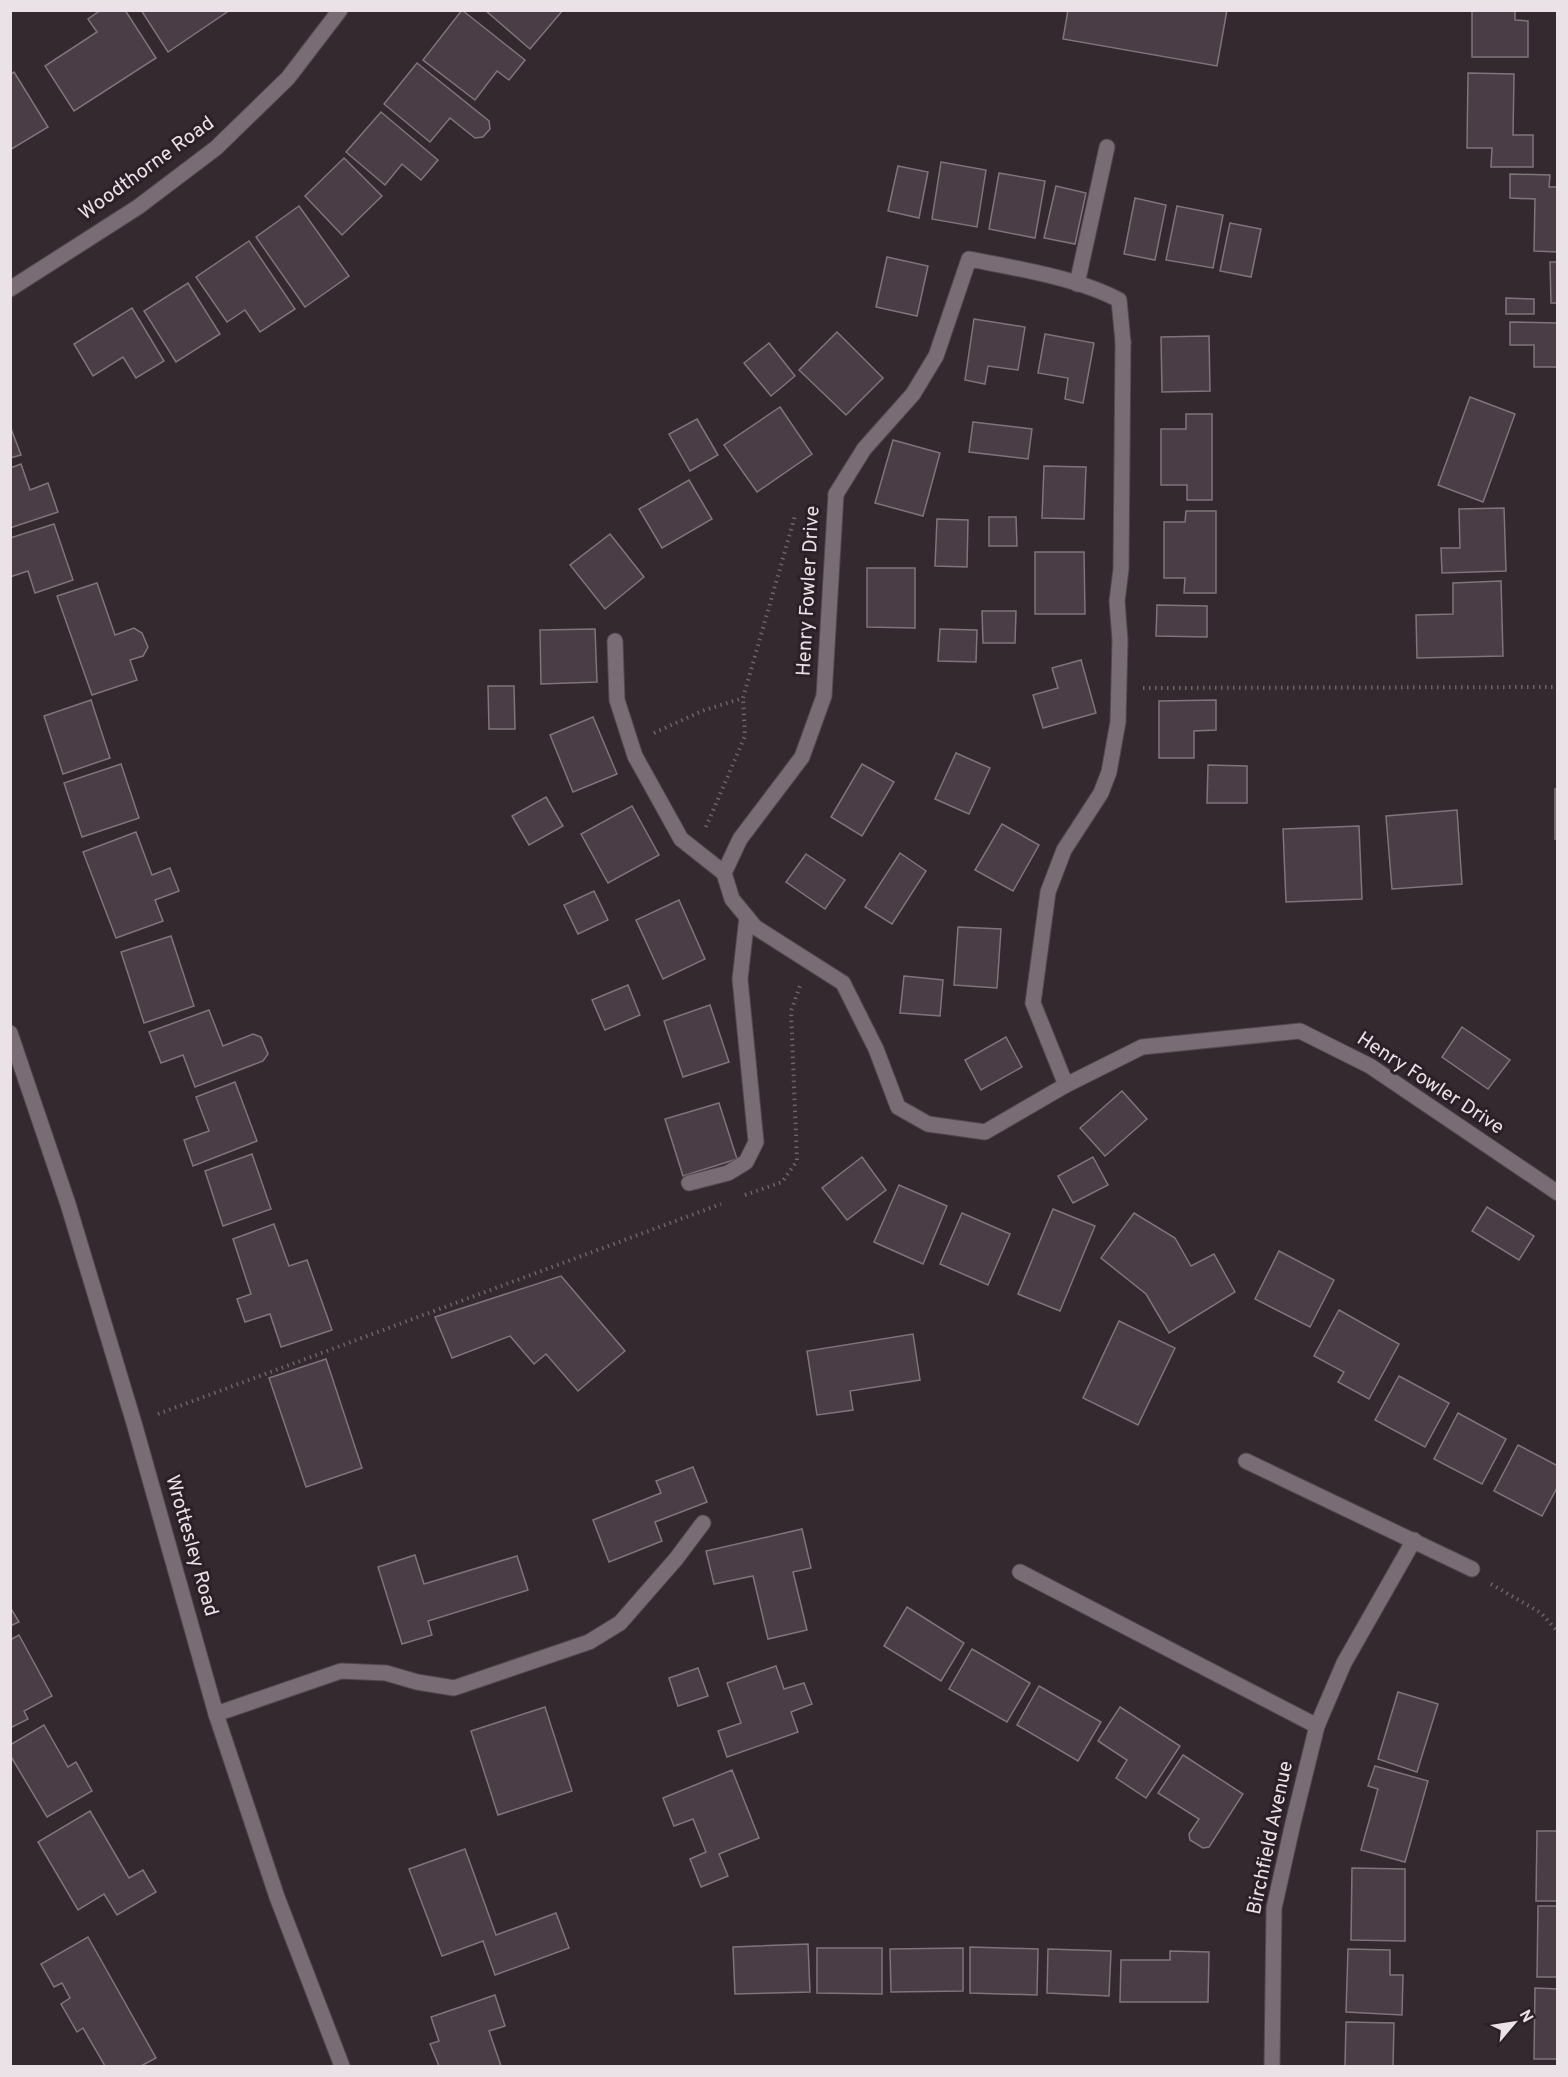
<svg xmlns="http://www.w3.org/2000/svg" width="1568" height="2077" font-family="Overpass,sans-serif">
<style>
.building{fill:#4a3d45;stroke:#81737b;stroke-width:1.5}
.lines{fill:none;stroke-linecap:round;stroke-linejoin:round}
.lane-casing{stroke:#52484e;stroke-width:17}
.street-casing{stroke:#52484e;stroke-width:17}
.path{stroke:#6d6369;stroke-width:4;stroke-dasharray:1.5 4.5;stroke-linecap:butt}
.lane{stroke:#7a6c75;stroke-width:15}
.street{stroke:#7a6c75;stroke-width:15}
.labels{text-anchor:middle;dominant-baseline:central;stroke-width:6;stroke-linejoin:round;paint-order:stroke}
.street-label{font-size:20px;fill:#eae2e6;stroke:#2b2027}
</style>
<rect width="100%" height="100%" fill="#352930"/>
<!-- building -->
<g class="building">
<polygon points="101,10 125,10 156,58 74,111 45,66 97,32 88,19"/>
<polygon points="141,10 230,10 168,52"/>
<polygon points="462,10 525,60 509,80 497,71 475,100 423,60"/>
<polygon points="485,10 563,10 530,49"/>
<polygon points="1068,10 1227,10 1217,66 1063,39"/>
<polygon points="1472,10 1515,10 1515,20 1528,21 1528,57 1472,57"/>
<polygon points="417,63 489,121 490,129 483,137 475,138 450,118 430,142 384,104"/>
<polygon points="14,72 48,127 10,150 10,75"/>
<polygon points="1468,73 1514,74 1513,135 1533,135 1533,167 1491,167 1492,148 1467,148"/>
<polygon points="381,112 438,160 421,180 402,164 385,185 346,152"/>
<polygon points="344,158 382,196 342,235 305,196"/>
<polygon points="941,162 986,170 977,227 932,219"/>
<polygon points="898,166 928,172 919,218 888,211"/>
<polygon points="999,173 1045,181 1035,238 989,229"/>
<polygon points="1510,174 1550,175 1549,187 1558,187 1558,252 1534,251 1535,199 1510,198"/>
<polygon points="1056,186 1086,193 1075,244 1044,238"/>
<polygon points="1135,198 1166,205 1155,260 1124,254"/>
<polygon points="299,206 349,276 305,307 256,237"/>
<polygon points="1177,206 1223,215 1213,268 1166,260"/>
<polygon points="1230,223 1261,229 1251,277 1220,271"/>
<polygon points="249,241 295,309 260,332 245,310 227,322 196,277"/>
<polygon points="887,257 928,266 917,316 876,307"/>
<polygon points="1550,262 1558,262 1558,303 1551,303"/>
<polygon points="188,283 220,334 176,362 144,311"/>
<polygon points="1506,298 1534,299 1534,314 1506,314"/>
<polygon points="132,308 164,361 136,378 123,357 93,376 74,344"/>
<polygon points="974,319 1025,327 1018,370 988,366 985,384 965,380"/>
<polygon points="1510,322 1558,323 1558,367 1534,367 1534,345 1510,345"/>
<polygon points="837,332 883,378 846,415 799,370"/>
<polygon points="1045,334 1094,343 1083,403 1065,399 1068,378 1038,373"/>
<polygon points="1209,336 1210,391 1162,392 1161,337"/>
<polygon points="769,343 795,376 771,396 744,363"/>
<polygon points="1470,397 1515,414 1483,502 1438,485"/>
<polygon points="780,407 812,454 757,492 724,445"/>
<polygon points="1186,414 1212,414 1212,500 1187,500 1187,485 1161,485 1161,429 1186,429"/>
<polygon points="697,419 718,455 690,471 669,434"/>
<polygon points="973,422 1032,429 1028,459 969,452"/>
<polygon points="10,426 21,455 10,458"/>
<polygon points="893,440 940,453 923,516 875,503"/>
<polygon points="21,464 30,490 48,483 58,512 10,528 10,468"/>
<polygon points="1044,466 1086,467 1084,519 1042,518"/>
<polygon points="689,480 712,519 662,548 639,509"/>
<polygon points="1504,508 1506,571 1442,573 1441,548 1460,548 1459,509"/>
<polygon points="1186,511 1216,511 1216,593 1184,593 1185,578 1164,578 1164,522 1185,522"/>
<polygon points="989,517 1016,517 1017,546 989,546"/>
<polygon points="937,519 968,520 967,567 935,566"/>
<polygon points="54,524 73,580 35,593 28,571 10,577 10,538"/>
<polygon points="610,534 644,577 605,609 570,565"/>
<polygon points="1035,552 1084,552 1085,614 1035,614"/>
<polygon points="867,568 915,568 915,628 867,627"/>
<polygon points="1501,581 1503,656 1417,658 1416,615 1453,614 1453,583"/>
<polygon points="97,583 115,635 134,628 142,633 148,647 143,656 130,660 137,680 92,695 57,596"/>
<polygon points="1157,605 1207,606 1207,637 1156,636"/>
<polygon points="982,611 1016,611 1015,643 983,643"/>
<polygon points="595,629 597,682 541,684 540,630"/>
<polygon points="940,629 977,630 976,662 938,661"/>
<polygon points="1081,660 1096,713 1043,728 1033,695 1058,688 1052,668"/>
<polygon points="488,686 514,686 515,729 489,729"/>
<polygon points="91,700 110,758 63,774 44,716"/>
<polygon points="1216,700 1216,730 1194,731 1194,758 1159,758 1159,701"/>
<polygon points="593,717 617,774 573,792 550,735"/>
<polygon points="956,753 990,768 969,814 935,799"/>
<polygon points="121,764 139,818 82,837 64,783"/>
<polygon points="862,764 894,782 862,836 831,817"/>
<polygon points="1208,765 1247,766 1247,803 1207,803"/>
<rect x="1555" y="789" width="3" height="50"/>
<polygon points="546,797 563,826 529,845 512,816"/>
<polygon points="632,806 659,855 608,883 581,834"/>
<polygon points="1457,810 1462,884 1392,889 1386,816"/>
<polygon points="1002,824 1039,845 1013,891 975,870"/>
<polygon points="1359,826 1362,899 1286,902 1283,829"/>
<polygon points="136,832 152,875 170,868 179,891 155,900 163,921 116,938 83,852"/>
<polygon points="900,853 926,871 892,924 865,907"/>
<polygon points="806,854 845,880 825,909 786,882"/>
<polygon points="594,891 608,920 578,934 564,905"/>
<polygon points="679,900 705,959 663,979 636,920"/>
<polygon points="958,927 1001,929 997,988 954,985"/>
<polygon points="171,936 194,1006 144,1023 121,952"/>
<polygon points="904,976 943,980 940,1016 900,1013"/>
<polygon points="628,985 640,1015 605,1030 592,1000"/>
<polygon points="710,1005 729,1062 683,1077 664,1021"/>
<polygon points="209,1010 223,1046 253,1034 261,1037 268,1054 263,1061 195,1087 183,1055 161,1063 149,1032"/>
<polygon points="1462,1027 1510,1060 1488,1089 1442,1057"/>
<polygon points="1006,1037 1022,1067 981,1090 965,1060"/>
<polygon points="235,1082 257,1141 193,1166 184,1140 209,1131 196,1097"/>
<polygon points="1122,1091 1147,1119 1105,1156 1080,1128"/>
<polygon points="719,1103 737,1159 683,1176 665,1119"/>
<polygon points="252,1154 271,1209 223,1226 205,1171"/>
<polygon points="862,1157 886,1190 847,1220 822,1188"/>
<polygon points="1093,1157 1108,1185 1073,1203 1058,1176"/>
<polygon points="899,1185 947,1206 923,1264 874,1242"/>
<polygon points="1487,1207 1534,1236 1519,1260 1472,1231"/>
<polygon points="1053,1209 1095,1226 1060,1311 1018,1294"/>
<polygon points="962,1213 1010,1234 988,1285 940,1264"/>
<polygon points="1134,1213 1175,1238 1191,1266 1214,1254 1235,1292 1169,1333 1146,1294 1101,1258"/>
<polygon points="274,1224 289,1266 307,1260 332,1330 281,1347 270,1314 245,1322 237,1299 251,1294 233,1239"/>
<polygon points="1279,1251 1334,1280 1310,1327 1255,1299"/>
<polygon points="561,1276 625,1351 578,1391 546,1354 534,1364 510,1336 452,1358 435,1317"/>
<polygon points="1339,1310 1399,1344 1369,1399 1338,1382 1344,1372 1314,1356"/>
<polygon points="1119,1321 1175,1348 1138,1425 1083,1398"/>
<polygon points="913,1334 920,1380 850,1391 853,1410 817,1415 807,1351"/>
<polygon points="326,1359 362,1468 306,1487 269,1378"/>
<polygon points="1399,1376 1449,1403 1425,1447 1375,1420"/>
<polygon points="1458,1413 1506,1439 1482,1484 1434,1459"/>
<polygon points="1518,1445 1558,1466 1558,1486 1542,1516 1494,1491"/>
<polygon points="693,1467 707,1502 655,1522 662,1541 609,1562 593,1520 661,1493 656,1481"/>
<polygon points="802,1529 811,1568 793,1572 807,1630 768,1639 753,1576 714,1584 706,1551"/>
<polygon points="415,1555 424,1584 517,1556 528,1590 428,1621 432,1635 402,1644 378,1567"/>
<polygon points="10,1607 19,1622 10,1626"/>
<polygon points="907,1607 964,1643 941,1681 884,1646"/>
<polygon points="19,1635 52,1696 24,1711 28,1719 10,1728 10,1640"/>
<polygon points="972,1649 1030,1683 1007,1722 949,1689"/>
<polygon points="776,1666 784,1689 804,1683 812,1704 791,1712 798,1732 727,1757 718,1731 741,1723 727,1683"/>
<polygon points="698,1668 708,1696 678,1706 669,1678"/>
<polygon points="1039,1686 1101,1722 1078,1761 1017,1725"/>
<polygon points="1398,1692 1438,1704 1417,1772 1378,1759"/>
<polygon points="545,1707 572,1791 498,1815 471,1731"/>
<polygon points="1120,1707 1180,1746 1146,1798 1116,1778 1127,1760 1098,1741"/>
<polygon points="44,1725 68,1767 76,1762 92,1791 47,1817 10,1755 10,1745"/>
<polygon points="1183,1755 1243,1794 1209,1847 1203,1848 1190,1840 1189,1834 1199,1819 1158,1793"/>
<polygon points="1375,1766 1428,1781 1405,1862 1361,1850 1378,1789 1368,1786"/>
<polygon points="732,1770 759,1838 719,1854 728,1876 701,1887 690,1859 706,1852 693,1819 674,1826 663,1798"/>
<polygon points="90,1811 129,1878 143,1870 156,1892 117,1915 104,1894 78,1910 38,1842"/>
<polygon points="1537,1831 1558,1831 1558,1901 1536,1901"/>
<polygon points="465,1849 496,1935 556,1913 569,1948 495,1975 483,1941 442,1956 409,1869"/>
<polygon points="1352,1868 1405,1869 1405,1941 1351,1940"/>
<polygon points="1538,1906 1558,1906 1558,1977 1537,1977"/>
<polygon points="88,1937 156,2058 141,2066 105,2066 83,2028 77,2032 61,2004 70,1998 62,1983 54,1987 41,1964"/>
<polygon points="808,1944 810,1992 735,1994 733,1947"/>
<polygon points="970,1947 1038,1949 1037,1995 970,1993"/>
<polygon points="817,1948 882,1948 882,1994 817,1993"/>
<polygon points="963,1948 963,1991 891,1992 890,1949"/>
<polygon points="1048,1949 1111,1951 1109,1996 1047,1993"/>
<polygon points="1348,1949 1390,1950 1390,1975 1403,1975 1402,2015 1346,2012"/>
<polygon points="1170,1951 1209,1952 1208,2002 1120,2002 1121,1960 1170,1960"/>
<polygon points="1535,1988 1558,1989 1558,2059 1534,2059"/>
<polygon points="495,1995 505,2026 489,2031 501,2066 439,2066 430,2044 439,2041 431,2017"/>
<polygon points="1346,2022 1394,2023 1393,2066 1345,2066"/>
</g>
<g class="lines">
<defs>
<g id="lane">
<polyline points="1077,284 1107,147"/>
<path d="M 836,494 L 864,449 L 913,394 L 936,356 L 969,259 C 1015,268 1078,278 1119,300 L 1123,342"/>
<polyline points="615,641 617,700 635,756 681,839 724,873"/>
<polyline points="689,1183 728,1173 746,1162 756,1142 740,979 747,917"/>
<polyline points="216,1714 341,1671 386,1673 417,1682 454,1688 589,1642 620,1623 676,1559 703,1523"/>
</g>
<g id="street">
<polyline points="10,289 138,207 216,148 288,78 340,10"/>
<polyline points="836,494 824,696 802,757 740,839 724,873 732,899 755,927 843,983 876,1049 898,1107 928,1124 985,1132 1066,1085 1142,1047 1300,1031 1370,1066 1558,1193"/>
<polyline points="10,1033 68,1204 134,1423 216,1714 277,1897 342,2066"/>
<polyline points="1066,1085 1033,1003 1048,892 1064,850 1101,793 1109,772 1118,722 1120,640 1117,601 1121,569 1123,342"/>
<polyline points="1246,1461 1472,1569"/>
<polyline points="1020,1572 1317,1726"/>
<polyline points="1272,2066 1274,1908 1293,1823 1317,1726 1344,1663 1414,1540"/>
</g>
</defs>
<!-- lane casing -->
<use href="#lane" class="lane-casing"/>
<!-- street casing -->
<use href="#street" class="street-casing"/>
<!-- path -->
<g class="path">
<polyline points="1143,688 1558,687"/>
<polyline points="654,733 702,711 743,698 795,516"/>
<polyline points="706,827 745,736 743,698"/>
<polyline points="745,1195 782,1182 797,1161 791,1011 800,986"/>
<polyline points="158,1414 721,1204"/>
<polyline points="1491,1584 1541,1613 1558,1632"/>
</g>
<!-- lane -->
<use href="#lane" class="lane"/>
<!-- street -->
<use href="#street" class="street"/>
</g>
<g class="labels">
<!-- street labels -->
<g class="street-label">
<text transform="translate(147 169) rotate(-36)">Woodthorne Road</text>
<text transform="translate(809 591) rotate(-87)">Henry Fowler Drive</text>
<text transform="translate(1430 1084) rotate(33)">Henry Fowler Drive</text>
<text transform="translate(191 1546) rotate(74)">Wrottesley Road</text>
<text transform="translate(1271 1838) rotate(-78)">Birchfield Avenue</text>
</g>
</g>
<!-- border -->
<rect width="1568" height="2077" fill="none" stroke="#eae2e6" stroke-width="24"/>
<!-- north arrow -->
<g transform="translate(1514 2023) rotate(61)" stroke="#2b2027" stroke-width="4.5" paint-order="stroke">
<path d="M0-4.5L10 22L0 15L-10 22Z" fill="#eae2e6"/>
<text y="-9" font-size="16" font-weight="bold" text-anchor="middle" fill="#eae2e6">N</text>
</g>
</svg>
